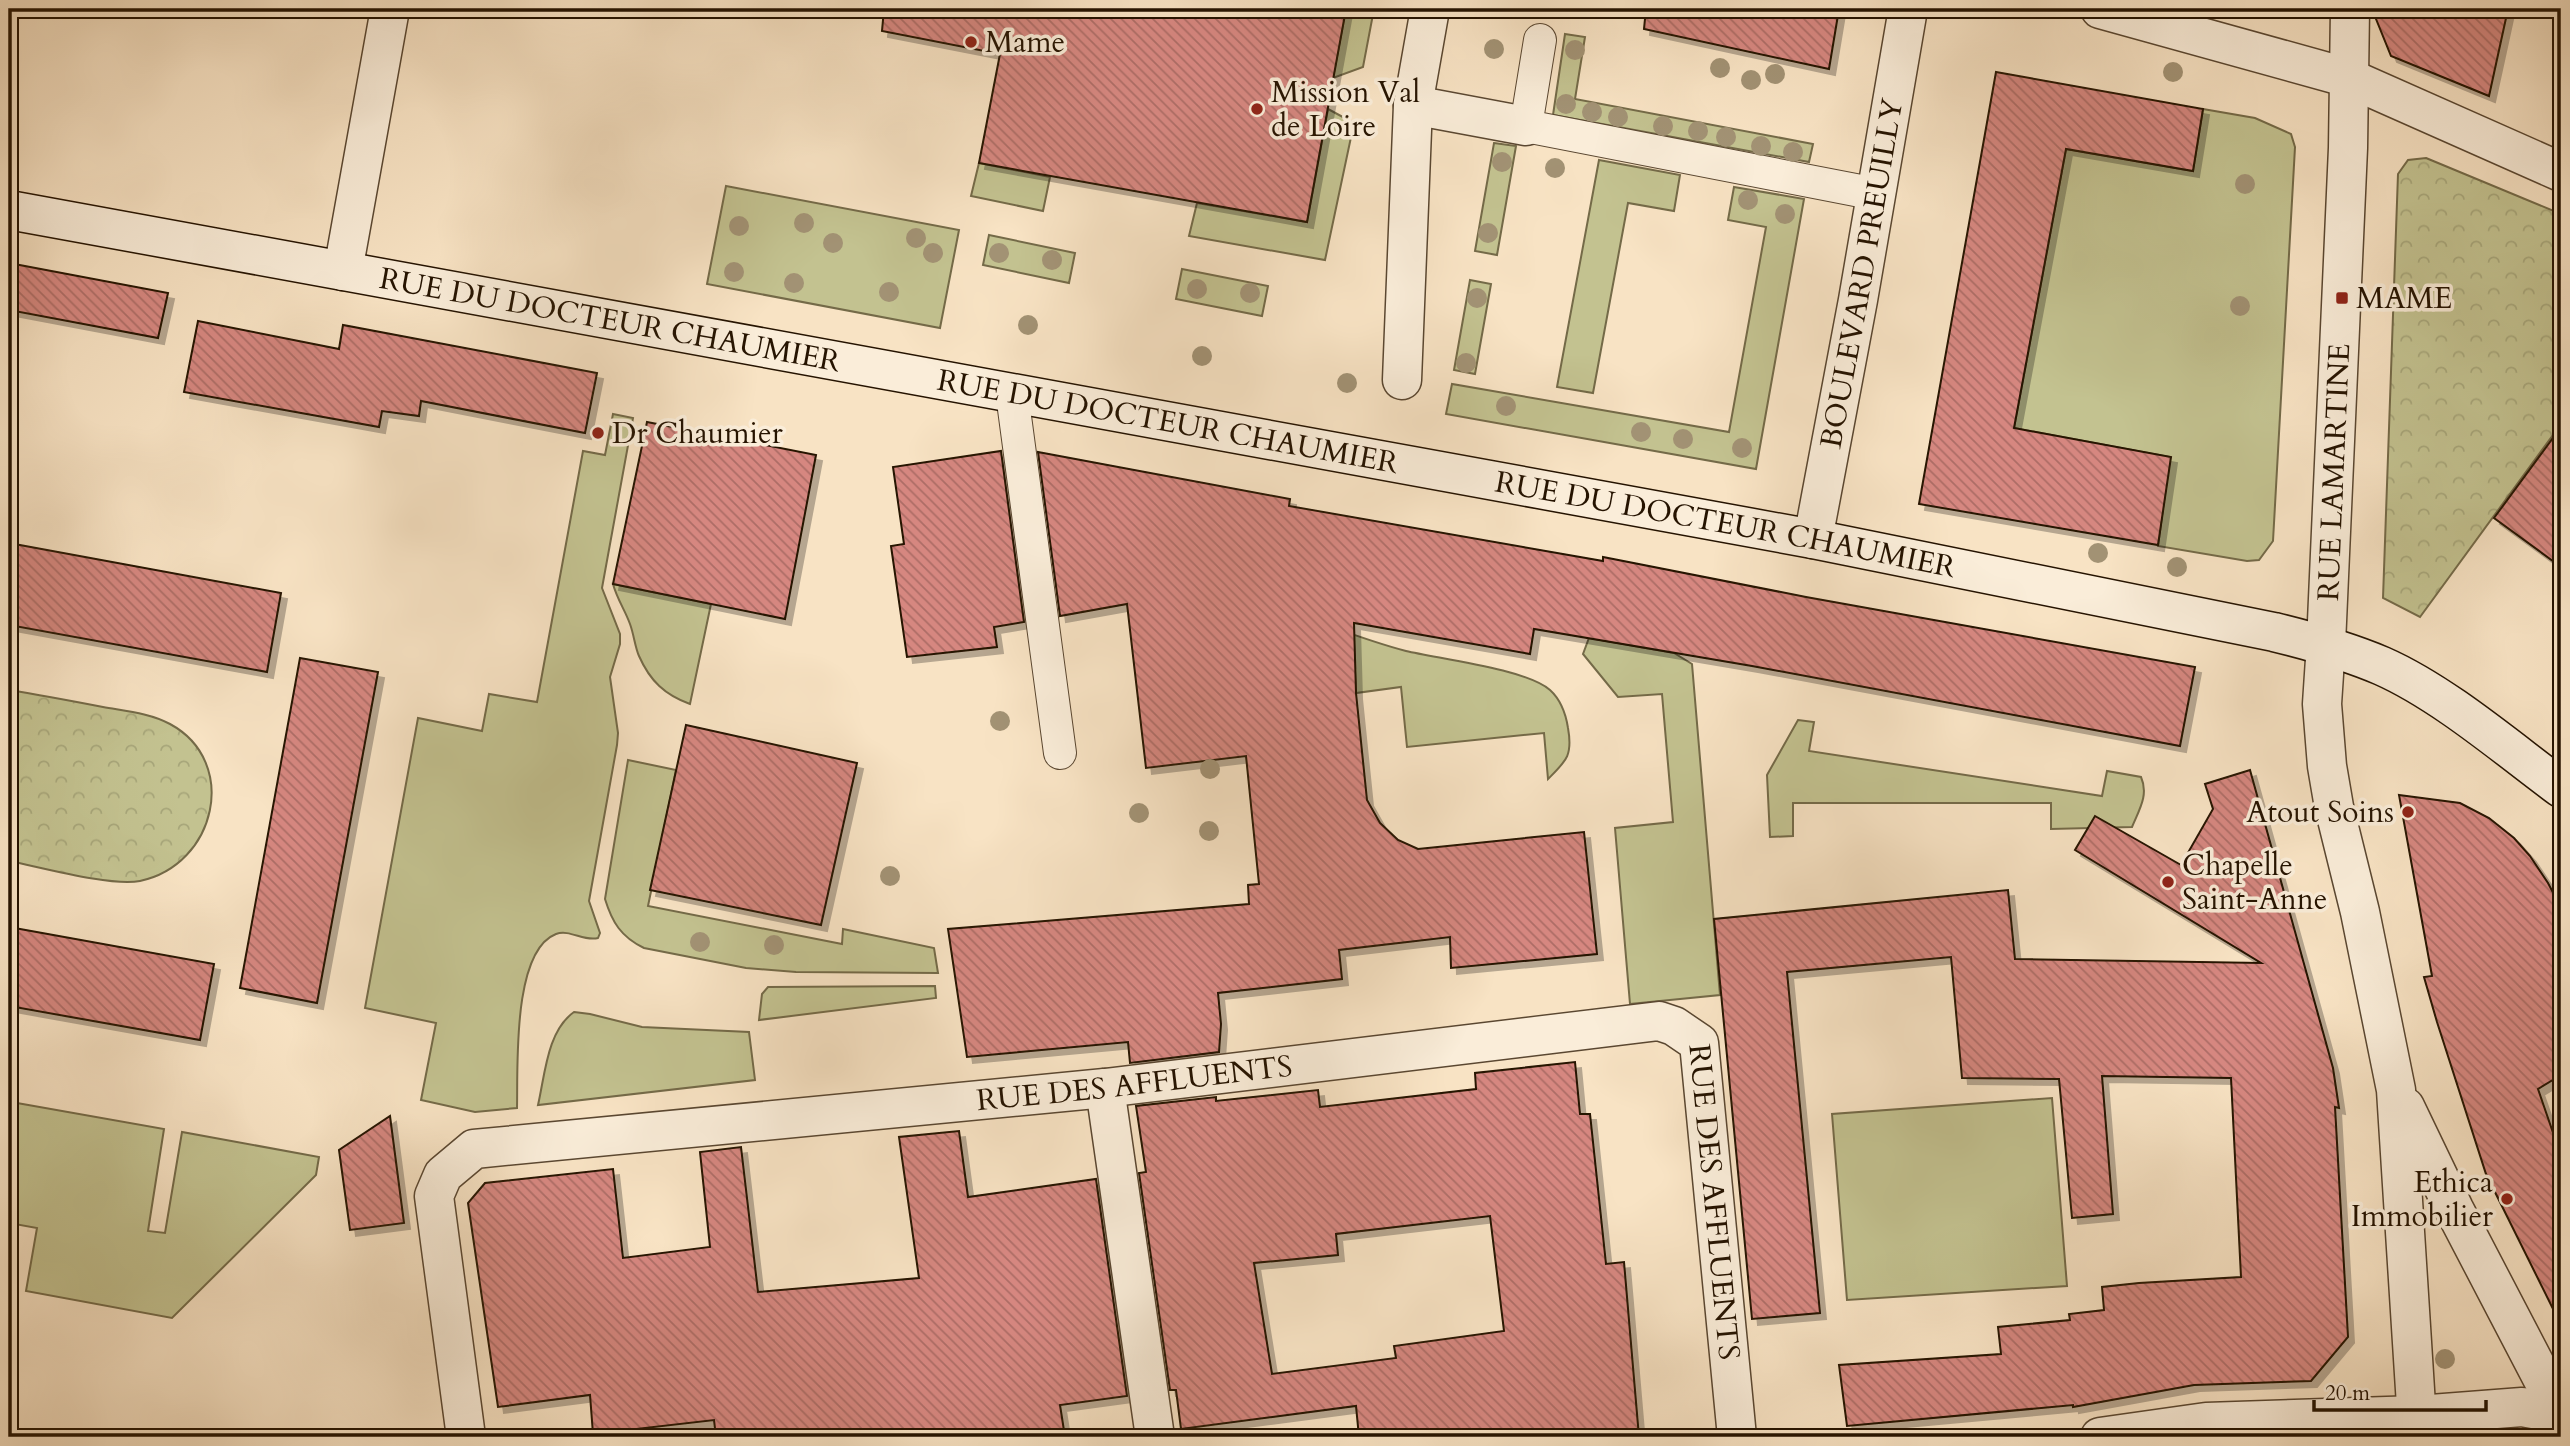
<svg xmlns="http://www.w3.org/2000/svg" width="2570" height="1446" font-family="Cardo,serif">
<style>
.green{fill:#c3c290;stroke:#746a48;stroke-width:2}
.forest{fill:url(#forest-crowns);stroke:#746a48;stroke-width:2}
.building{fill:url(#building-back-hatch);stroke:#251300;stroke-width:2;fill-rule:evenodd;filter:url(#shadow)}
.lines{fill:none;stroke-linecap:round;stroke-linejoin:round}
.service-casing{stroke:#5a4731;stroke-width:34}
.pedestrian-casing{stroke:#5a4731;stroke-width:41}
.minor-casing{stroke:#5a4731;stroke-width:41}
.tertiary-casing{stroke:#5a4731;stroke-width:41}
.secondary-casing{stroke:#251300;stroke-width:41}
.service{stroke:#faedd9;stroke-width:32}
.pedestrian{stroke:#faedd9;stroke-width:38}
.minor{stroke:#faedd9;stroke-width:38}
.tertiary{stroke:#faedd9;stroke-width:38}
.secondary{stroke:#faedd9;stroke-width:38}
.tree{fill:#a29274}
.poi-dot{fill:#8f2418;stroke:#faedd9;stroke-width:2.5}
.labels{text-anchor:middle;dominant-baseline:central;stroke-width:7;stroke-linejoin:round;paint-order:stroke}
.poi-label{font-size:30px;fill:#251300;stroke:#faedd9;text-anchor:start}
.street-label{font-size:30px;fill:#251300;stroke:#faedd9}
</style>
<defs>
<pattern id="forest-crowns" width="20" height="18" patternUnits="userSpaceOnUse" patternTransform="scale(1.75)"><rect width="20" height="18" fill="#c3c290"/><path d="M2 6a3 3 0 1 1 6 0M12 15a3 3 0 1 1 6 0" fill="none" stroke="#a7a67a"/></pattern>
<pattern id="building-back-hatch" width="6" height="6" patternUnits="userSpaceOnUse" patternTransform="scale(1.75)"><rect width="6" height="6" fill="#d68780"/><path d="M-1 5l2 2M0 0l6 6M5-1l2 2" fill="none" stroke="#ad6d66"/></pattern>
<filter id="shadow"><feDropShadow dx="6" dy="6" stdDeviation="0" flood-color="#0004"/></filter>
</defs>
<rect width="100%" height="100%" fill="#f8e3c4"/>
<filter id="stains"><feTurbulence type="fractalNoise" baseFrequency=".00286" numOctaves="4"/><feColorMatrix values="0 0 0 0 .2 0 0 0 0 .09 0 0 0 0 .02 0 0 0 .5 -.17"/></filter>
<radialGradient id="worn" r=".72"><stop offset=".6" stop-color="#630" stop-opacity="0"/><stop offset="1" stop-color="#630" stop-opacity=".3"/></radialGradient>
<!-- green -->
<g class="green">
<polygon points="1346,9 1374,9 1363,67 1333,78"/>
<polygon points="1565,34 1585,37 1575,99 1813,144 1809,162 1553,115"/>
<polygon points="1328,109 1354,123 1325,260 1189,236 1197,203 1307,222"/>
<polygon points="2203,109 2255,118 2291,134 2295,147 2273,541 2259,560 2247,561 2158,546 2170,457 2014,428 2066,149 2193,171"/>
<polygon points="1494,143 1516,146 1497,255 1475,251"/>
<polygon points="1599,160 1680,175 1674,211 1628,203 1593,393 1557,387"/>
<polygon points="979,163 1050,177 1043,211 971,196"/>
<polygon points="726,186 959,230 940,328 707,284"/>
<polygon points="1734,187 1804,199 1756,469 1446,414 1452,384 1729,432 1766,227 1728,220"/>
<polygon points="989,235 1075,253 1069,283 983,265"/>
<polygon points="1182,269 1268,286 1262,316 1176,299"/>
<polygon points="1470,280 1491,284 1475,374 1454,370"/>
<path d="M 613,414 L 633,418 L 602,588 L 620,634 L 620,644 L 610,677 L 618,733 L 617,745 L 589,901 L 600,933 L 598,938 C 584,942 570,929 556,934 C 512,951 518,1068 517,1108 L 475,1112 L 421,1100 L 436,1023 L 365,1008 L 418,718 L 482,731 L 489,694 L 537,702 L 583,451 L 605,455 Z"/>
<path d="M 613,584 L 711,604 L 690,704 C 665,695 650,681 639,656 C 635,647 634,635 630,624 C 625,610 617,599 613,584 Z"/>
<path d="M 1304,617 C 1338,629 1371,642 1406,651 C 1440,659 1526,669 1550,690 C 1561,700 1566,715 1568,728 C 1573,756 1566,761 1548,779 L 1544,733 L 1407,747 L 1401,687 L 1356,693 L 1355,671 Z"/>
<polygon points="1589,638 1674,653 1692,664 1720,995 1630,1004 1615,828 1673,822 1662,694 1618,697 1583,654"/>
<path d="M 1798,720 L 1814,722 L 1809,751 L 2102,796 L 2107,771 L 2141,777 C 2149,795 2139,810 2132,827 L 2051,829 L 2051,803 L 1793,803 L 1793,836 L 1770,837 L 1767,775 Z"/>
<path d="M 628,760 L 676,770 L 648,906 L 842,944 L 843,929 L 934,948 L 938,973 L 796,972 L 746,968 L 644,948 C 621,937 612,922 605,899 Z"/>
<polygon points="935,986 936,998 759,1020 762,994 768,987"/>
<path d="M 574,1012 L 590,1014 L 642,1027 L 749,1032 L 755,1080 L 538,1105 C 545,1075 547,1031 574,1012 Z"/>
<polygon points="2052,1098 2067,1286 1847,1300 1832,1114"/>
<polygon points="17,1103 164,1129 148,1231 165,1233 182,1132 319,1157 316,1175 172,1318 26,1291 37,1228 9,1223 9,1148"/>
</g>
<!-- forest -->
<g class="forest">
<polygon points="2426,158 2561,214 2561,424 2420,617 2383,598 2398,174 2408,160"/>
<path d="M 9,690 C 40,695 72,701 103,707 C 125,711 150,713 170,724 C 240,762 216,865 140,881 C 112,887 40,867 9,861 Z"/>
</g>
<!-- building -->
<g class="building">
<polygon points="884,9 1346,9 1307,222 979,163 1000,54 882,31"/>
<polygon points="1646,9 1839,9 1829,69 1644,29"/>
<polygon points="2372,9 2508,9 2489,96 2391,56"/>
<polygon points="1996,72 2203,109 2193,171 2066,149 2014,428 2171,457 2158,545 1919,504"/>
<polygon points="9,263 168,293 158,338 9,310"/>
<polygon points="198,321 339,349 343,325 597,373 585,433 421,401 419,416 382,411 379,427 184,392"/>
<polygon points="647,422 816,455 785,619 613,584"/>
<polygon points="2561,427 2561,567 2494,518"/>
<polygon points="1001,451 1024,622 994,627 997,647 907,657 891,546 904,544 893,467"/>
<polygon points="1038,452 1290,499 1289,506 1603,561 1603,557 1806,597 2195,667 2180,746 1752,666 1534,629 1530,654 1354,623 1356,693 1367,800 1380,823 1398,840 1418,849 1584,832 1597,954 1451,968 1450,937 1339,950 1342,979 1218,993 1221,1024 1219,1052 1130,1063 1128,1042 967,1057 948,929 1249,904 1248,885 1259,884 1246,756 1146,768 1127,604 1060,616"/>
<polygon points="9,543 281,593 267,672 9,625"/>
<polygon points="300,658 378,672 317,1003 240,988"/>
<polygon points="686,725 857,763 821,925 650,890"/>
<polygon points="2250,770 2333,1068 2339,1108 2335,1107 2348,1337 2311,1381 2194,1385 2073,1407 2073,1405 1847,1426 1839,1365 2001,1354 1998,1327 2070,1320 2069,1314 2104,1310 2102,1287 2139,1283 2241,1277 2231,1078 2102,1076 2113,1214 2072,1218 2059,1079 1962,1078 1951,957 1787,972 1820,1313 1752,1319 1714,919 2008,890 2015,959 2261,963 2075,850 2095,816 2181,865 2213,809 2205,784"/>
<polygon points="2399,795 2460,803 2489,818 2514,838 2530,856 2548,883 2559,904 2561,913 2561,1075 2538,1089 2561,1156 2561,1325 2486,1174 2437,1022 2424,977 2432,976"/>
<polygon points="9,927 214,964 200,1040 9,1006"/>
<path d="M 1575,1062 L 1580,1114 L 1590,1114 L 1606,1264 L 1624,1262 L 1639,1437 L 1359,1437 L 1356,1406 L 1181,1429 L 1176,1390 L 1170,1390 L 1139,1173 L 1146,1172 L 1136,1106 L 1216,1097 L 1216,1101 L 1318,1090 L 1320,1107 L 1476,1089 L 1475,1073 ZM 1490,1216 L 1504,1331 L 1394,1346 L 1396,1358 L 1272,1374 L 1254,1263 L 1338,1255 L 1336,1234 Z"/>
<polygon points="390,1116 404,1223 350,1230 339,1150"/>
<polygon points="959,1131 968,1197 1096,1179 1127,1396 1060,1405 1065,1437 716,1437 714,1420 593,1434 590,1395 498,1407 468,1203 485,1183 613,1169 623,1258 710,1247 700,1152 741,1147 758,1292 919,1278 899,1137"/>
</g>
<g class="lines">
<defs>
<g id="service">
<polyline points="1540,40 1526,126 1876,194"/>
<polyline points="1012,394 1060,753"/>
</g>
<g id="pedestrian">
<polyline points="1413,105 1526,126"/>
<polyline points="1402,380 1413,105 1430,9"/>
</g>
<g id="minor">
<polyline points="2100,9 2349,78 2561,172"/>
<polyline points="343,271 390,9"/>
<path id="s1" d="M 2326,644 L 2348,148 L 2350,9"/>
<polyline points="1105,1088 1155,1437"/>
<path id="s2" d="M 466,1437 L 434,1196 L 443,1175 L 474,1149 L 1105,1088 L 1659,1021 L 1674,1026 L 1699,1043 L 1737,1437"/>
<polyline points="2100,1437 2206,1422 2418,1415 2522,1407 2561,1414"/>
</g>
<g id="tertiary">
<path id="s3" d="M 1813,539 L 1858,300 L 1908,9"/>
<polyline points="2326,644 2322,704 2327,766 2334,807 2360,912 2396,1090 2418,1437"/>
<polyline points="2405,1107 2454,1209 2561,1414"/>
</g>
<g id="secondary">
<path id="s4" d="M 9,210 L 1813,539 L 2274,632 C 2311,641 2347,651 2382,666 C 2443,693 2507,748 2561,788"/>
</g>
</defs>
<!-- service casing -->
<use href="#service" class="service-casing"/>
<!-- pedestrian casing -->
<use href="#pedestrian" class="pedestrian-casing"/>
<!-- minor casing -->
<use href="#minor" class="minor-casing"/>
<!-- tertiary casing -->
<use href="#tertiary" class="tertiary-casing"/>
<!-- secondary casing -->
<use href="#secondary" class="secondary-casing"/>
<!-- service -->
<use href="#service" class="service"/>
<!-- pedestrian -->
<use href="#pedestrian" class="pedestrian"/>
<!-- minor -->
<use href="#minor" class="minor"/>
<!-- tertiary -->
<use href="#tertiary" class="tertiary"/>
<!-- secondary -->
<use href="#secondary" class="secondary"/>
</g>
<!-- trees -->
<g class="tree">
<circle cx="1494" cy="49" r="10"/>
<circle cx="1575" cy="50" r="10"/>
<circle cx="1720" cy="68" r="10"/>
<circle cx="2173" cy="72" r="10"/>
<circle cx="1775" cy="74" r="10"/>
<circle cx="1751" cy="80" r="10"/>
<circle cx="1566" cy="104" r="10"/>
<circle cx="1592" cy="112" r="10"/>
<circle cx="1618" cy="117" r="10"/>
<circle cx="1663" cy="126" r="10"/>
<circle cx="1698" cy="131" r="10"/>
<circle cx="1726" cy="137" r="10"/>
<circle cx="1761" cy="146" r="10"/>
<circle cx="1793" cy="152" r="10"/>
<circle cx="1502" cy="162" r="10"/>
<circle cx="1555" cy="168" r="10"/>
<circle cx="2245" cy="184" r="10"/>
<circle cx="1748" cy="200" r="10"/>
<circle cx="1785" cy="214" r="10"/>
<circle cx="804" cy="223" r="10"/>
<circle cx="739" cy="226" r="10"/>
<circle cx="1488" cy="233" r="10"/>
<circle cx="916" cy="238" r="10"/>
<circle cx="833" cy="243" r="10"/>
<circle cx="933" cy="253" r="10"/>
<circle cx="999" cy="253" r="10"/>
<circle cx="1052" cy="260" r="10"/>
<circle cx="734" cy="272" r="10"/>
<circle cx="794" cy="283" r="10"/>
<circle cx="1197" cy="289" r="10"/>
<circle cx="889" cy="292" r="10"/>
<circle cx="1250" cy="293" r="10"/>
<circle cx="1477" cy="298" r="10"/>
<circle cx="2240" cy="306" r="10"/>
<circle cx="1028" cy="325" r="10"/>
<circle cx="1202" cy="356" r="10"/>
<circle cx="1466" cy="363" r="10"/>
<circle cx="1347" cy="383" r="10"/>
<circle cx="1506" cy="406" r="10"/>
<circle cx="1641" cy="432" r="10"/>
<circle cx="1683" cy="439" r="10"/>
<circle cx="1742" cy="448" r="10"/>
<circle cx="2098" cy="553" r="10"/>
<circle cx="2177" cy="567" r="10"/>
<circle cx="1000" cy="721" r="10"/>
<circle cx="1210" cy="769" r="10"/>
<circle cx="1139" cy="813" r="10"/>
<circle cx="1209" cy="831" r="10"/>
<circle cx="890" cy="876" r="10"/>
<circle cx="700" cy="942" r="10"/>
<circle cx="774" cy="945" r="10"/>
<circle cx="2445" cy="1359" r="10"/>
</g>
<!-- markers -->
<g class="poi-dot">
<circle cx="971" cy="42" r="7"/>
<circle cx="1257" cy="109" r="7"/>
<rect x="2335" y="291" width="14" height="14" rx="3.5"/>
<circle cx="598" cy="433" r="7"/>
<circle cx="2408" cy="812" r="7"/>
<circle cx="2168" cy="882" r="7"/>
<circle cx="2507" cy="1199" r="7"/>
</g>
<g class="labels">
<!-- poi labels -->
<g class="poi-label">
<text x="985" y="42">Mame</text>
<text x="1271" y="92">Mission Val<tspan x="1271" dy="34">de Loire</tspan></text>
<text x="2356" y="298">MAME</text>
<text x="612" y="433">Dr Chaumier</text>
<text x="2394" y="812" text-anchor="end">Atout Soins</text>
<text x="2182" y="865">Chapelle<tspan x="2182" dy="34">Saint-Anne</tspan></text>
<text x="2493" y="1182" text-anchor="end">Ethica<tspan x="2493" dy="34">Immobilier</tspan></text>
</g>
<!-- street labels -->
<g class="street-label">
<text stroke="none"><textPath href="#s3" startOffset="270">BOULEVARD PREUILLY</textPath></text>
<text stroke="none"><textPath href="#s4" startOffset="611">RUE DU DOCTEUR CHAUMIER</textPath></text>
<text stroke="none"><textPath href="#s4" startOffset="1178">RUE DU DOCTEUR CHAUMIER</textPath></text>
<text stroke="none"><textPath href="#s1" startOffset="172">RUE LAMARTINE</textPath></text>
<text stroke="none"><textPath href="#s4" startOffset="1745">RUE DU DOCTEUR CHAUMIER</textPath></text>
<text stroke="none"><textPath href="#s2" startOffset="970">RUE DES AFFLUENTS</textPath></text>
<text stroke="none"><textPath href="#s2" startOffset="1704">RUE DES AFFLUENTS</textPath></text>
</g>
</g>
<!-- margin -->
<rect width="2570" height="1446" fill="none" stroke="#f8e3c4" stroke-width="35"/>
<rect x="10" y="10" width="2549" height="1425" fill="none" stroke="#251300" stroke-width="3.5"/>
<rect x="18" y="18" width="2535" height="1411" fill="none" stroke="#251300" stroke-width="2"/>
<!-- scale -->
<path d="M2314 1400v10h172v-10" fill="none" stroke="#251300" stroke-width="3.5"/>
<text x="2325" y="1400" font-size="21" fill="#251300" stroke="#faedd9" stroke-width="5" paint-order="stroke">20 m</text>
<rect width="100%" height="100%" filter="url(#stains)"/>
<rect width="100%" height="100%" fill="url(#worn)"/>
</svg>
